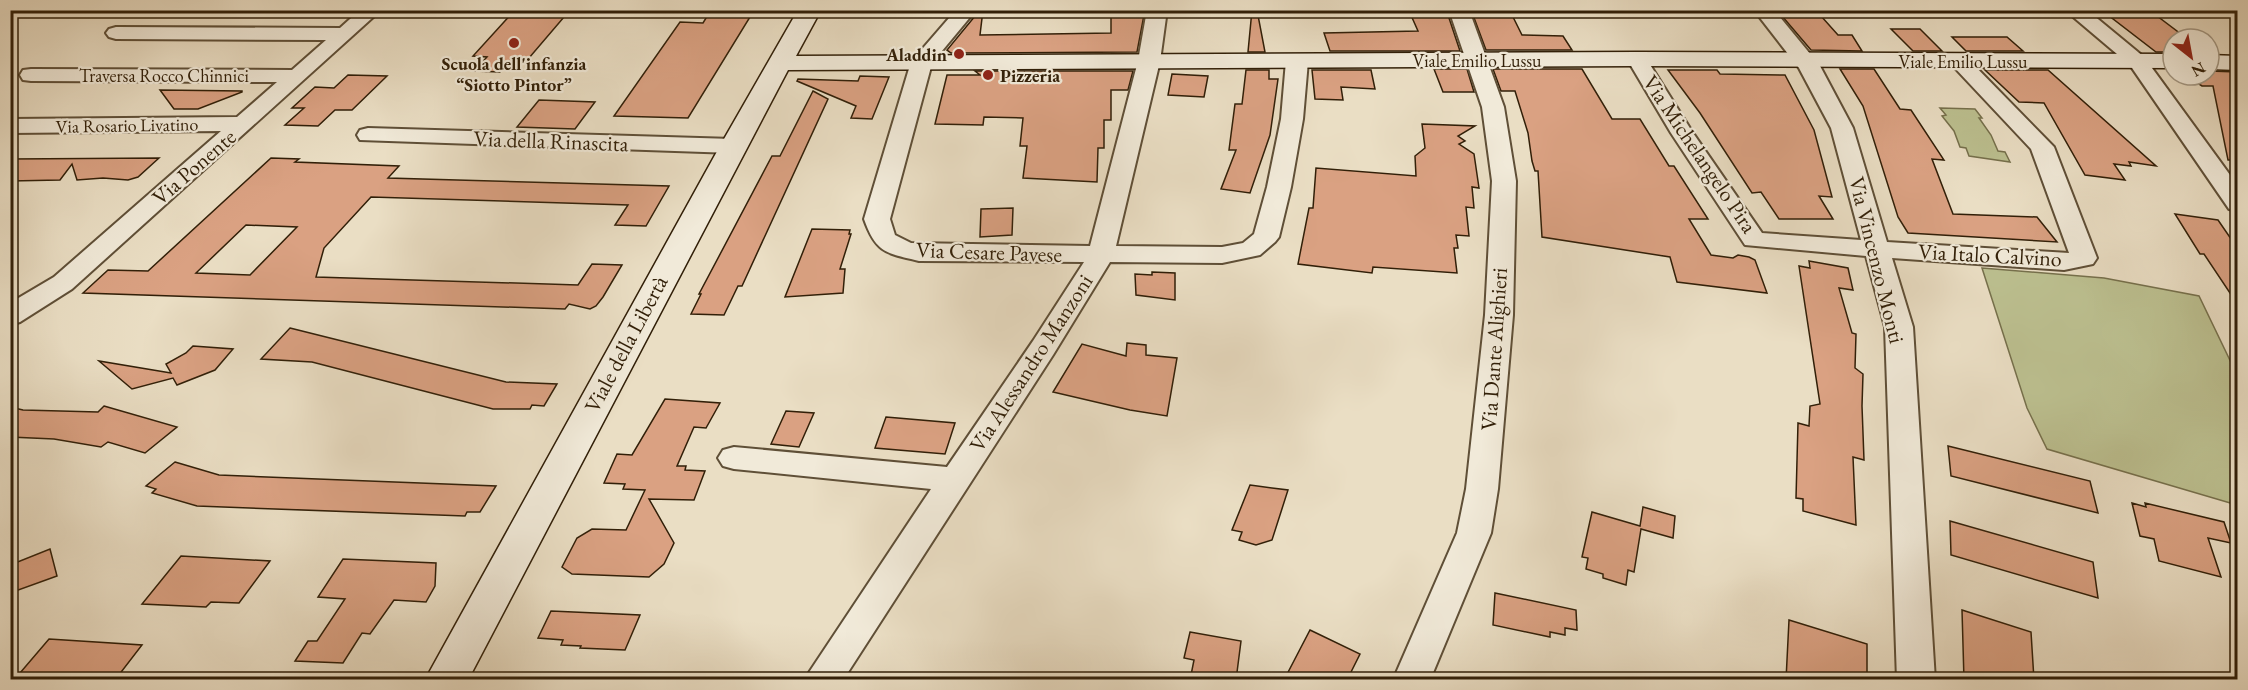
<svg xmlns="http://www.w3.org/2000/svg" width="2248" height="690" font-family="'EB Garamond',serif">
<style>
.green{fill:#bcc090;stroke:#76704c;stroke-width:1.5}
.building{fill:#daa182;stroke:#311f08;stroke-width:1.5;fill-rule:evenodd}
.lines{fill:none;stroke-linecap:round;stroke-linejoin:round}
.street-casing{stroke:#5f4f37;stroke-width:4}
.secondary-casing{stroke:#311f08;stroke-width:3}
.street{fill:#f1ead9;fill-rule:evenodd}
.secondary{fill:#f1ead9;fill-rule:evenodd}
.poi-dot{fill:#8f2418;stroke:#f1ead9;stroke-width:2}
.labels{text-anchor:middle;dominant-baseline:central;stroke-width:4.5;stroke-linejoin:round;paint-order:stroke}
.far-poi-label{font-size:18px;font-weight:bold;fill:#311f08;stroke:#f1ead9;text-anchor:end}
.far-street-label{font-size:18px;fill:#311f08;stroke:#f1ead9}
.street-label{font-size:22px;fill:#311f08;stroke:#f1ead9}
</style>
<rect width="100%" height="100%" fill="#eadec4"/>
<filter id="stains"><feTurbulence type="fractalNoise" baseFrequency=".00333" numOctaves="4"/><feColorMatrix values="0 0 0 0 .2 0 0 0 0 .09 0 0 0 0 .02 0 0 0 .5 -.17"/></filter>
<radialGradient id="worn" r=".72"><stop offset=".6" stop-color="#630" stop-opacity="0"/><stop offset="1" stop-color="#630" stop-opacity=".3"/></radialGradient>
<!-- green -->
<g class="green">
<polygon points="1940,108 1975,109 1982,118 1979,118 1991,135 1998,151 2005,152 2010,162 1969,156 1966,148 1960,147 1954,131 1942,116 1946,115"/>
<polygon points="1982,268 2104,278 2199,296 2237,375 2237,505 2047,449 2027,408"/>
</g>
<!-- building -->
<g class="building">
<polygon points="515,10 570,10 529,58 518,57 513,63 508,63 500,72 474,71 487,57 473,56"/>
<polygon points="711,10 735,10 731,17 750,17 688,118 614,116 680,22 703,23"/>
<polygon points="980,10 983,10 980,35 1111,33 1111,15 1144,15 1137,52 951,53 947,50"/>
<polygon points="1252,10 1257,10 1265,52 1248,52"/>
<polygon points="1410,13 1448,15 1460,51 1330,51 1324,33 1418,31"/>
<polygon points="1473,15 1512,15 1522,35 1563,36 1572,50 1486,50"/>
<polygon points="2108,15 2157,16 2185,37 2198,39 2173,39 2173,52 2156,52"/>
<polygon points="1782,16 1821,16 1838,35 1852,35 1862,51 1811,50"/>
<polygon points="1891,29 1920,29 1942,51 1913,51"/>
<polygon points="1952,37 2007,37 2023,51 1966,51"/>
<polygon points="1434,69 1467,69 1474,92 1443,92"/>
<polygon points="1493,69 1582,69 1612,119 1640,119 1669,166 1674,166 1708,219 1689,219 1711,255 1733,258 1738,255 1749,257 1755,260 1767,293 1677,282 1670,257 1542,237 1538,171 1535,171 1532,161 1528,133 1515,91 1501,91"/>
<polygon points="1840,69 1874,69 1900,109 1911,110 1944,160 1932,159 1953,214 2037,217 2057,242 1908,233 1898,217 1863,106"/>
<polygon points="1246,70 1269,70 1269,79 1278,79 1270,135 1250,193 1221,189 1236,150 1229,150 1235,104 1242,104"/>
<polygon points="1312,70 1371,70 1375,89 1341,87 1343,100 1315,99"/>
<polygon points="1668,70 1717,70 1720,74 1785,75 1814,130 1832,197 1819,196 1833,219 1779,219 1761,192 1752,193 1700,113"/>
<polygon points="1985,70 2048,70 2156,166 2129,162 2131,166 2114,164 2125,180 2085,175 2044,103 2019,102"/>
<polygon points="975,71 1133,71 1128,90 1111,90 1111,120 1104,120 1104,148 1098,148 1097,182 1023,178 1027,146 1020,146 1023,118 984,117 983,125 935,124 947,75 980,75"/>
<polygon points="2209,71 2238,72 2238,160 2228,160 2213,86 2202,86 2185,75 2209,75"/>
<polygon points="1172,74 1208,76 1204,97 1168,95"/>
<polygon points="348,75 387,76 352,110 335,110 318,126 285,125 304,108 292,108 315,87 334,88"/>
<polygon points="860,76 889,77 872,119 851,118 856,106 797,81 798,79 858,81"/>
<polygon points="160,90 242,91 242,92 198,109 174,109"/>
<polygon points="813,91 828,99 742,286 738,286 724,315 691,314 701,294 699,294 772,156 780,156"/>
<polygon points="539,100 595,102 575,129 517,127"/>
<polygon points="1422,124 1475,126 1458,136 1465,141 1459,144 1474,154 1479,188 1472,187 1474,208 1466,207 1469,236 1456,235 1458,248 1454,248 1457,273 1373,267 1372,273 1298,264 1309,208 1313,208 1316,168 1416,176 1415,156 1425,148"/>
<polygon points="159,158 138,177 128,180 103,178 77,180 72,164 60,180 10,181 10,159"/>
<path d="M 271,158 L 299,159 L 295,162 L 399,166 L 388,178 L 669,186 L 646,226 L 615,225 L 628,205 L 371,197 L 324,248 L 316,277 L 578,285 L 592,264 L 622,265 L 603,297 L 596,306 L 590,309 L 569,304 L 565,309 L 83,293 L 108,270 L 148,271 ZM 246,225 L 297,227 L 250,275 L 196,273 Z"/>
<polygon points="1013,208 1012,235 980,237 981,209"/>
<polygon points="2175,214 2218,220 2238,249 2238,305 2204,254 2200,254"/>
<polygon points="812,229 850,230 849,234 851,234 840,269 845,269 843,293 785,297"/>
<polygon points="1809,261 1848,268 1853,290 1839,288 1852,333 1856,334 1855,368 1863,374 1862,406 1864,460 1853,457 1856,525 1803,511 1803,499 1796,498 1798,423 1809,426 1810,406 1820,404 1799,266 1810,268"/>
<polygon points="1152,272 1175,273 1175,300 1136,295 1135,274 1152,275"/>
<polygon points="290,328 506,382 557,384 544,406 532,405 530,409 493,409 312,362 261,359"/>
<polygon points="1127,343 1146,345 1146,355 1177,358 1167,416 1130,410 1053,392 1082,344 1126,356"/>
<polygon points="193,346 233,349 215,370 177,385 173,378 132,389 99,361 171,373 166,364 186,353"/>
<polygon points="665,399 720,403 706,428 694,427 677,466 686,466 685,470 705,471 694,500 649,499 674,543 664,564 649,577 572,574 562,567 577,538 592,529 626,530 645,490 623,489 625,484 604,483 617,454 632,455"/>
<polygon points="104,406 177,427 145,453 108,442 101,447 54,439 10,437 10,407 23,410 98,412"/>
<polygon points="786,411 814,413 799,447 771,444"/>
<polygon points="886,417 955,423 945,454 875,448"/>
<polygon points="1948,446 2090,481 2098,513 1951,476"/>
<polygon points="175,462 219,475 496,486 480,512 467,512 465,516 197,506 152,493 156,489 146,486"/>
<polygon points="1250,485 1288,490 1272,540 1256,545 1239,540 1242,532 1232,530"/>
<polygon points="2132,503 2146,507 2145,503 2224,522 2231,543 2208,538 2221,577 2159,561 2154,539 2140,536"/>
<polygon points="1643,507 1675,516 1673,538 1641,529 1634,572 1628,570 1626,585 1603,578 1603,574 1586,569 1588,558 1582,557 1592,512 1640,526"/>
<polygon points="1950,521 2093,562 2098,598 1951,555"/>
<polygon points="50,549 57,576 10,593 10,565"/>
<polygon points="181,556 270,561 239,603 211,602 206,607 142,604"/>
<polygon points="343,559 436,563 435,586 426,602 394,600 370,634 362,633 343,663 295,661 308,641 317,641 345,599 318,597"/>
<polygon points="1495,593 1576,610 1577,630 1565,628 1565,635 1550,632 1550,637 1493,625"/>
<polygon points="1962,610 2031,632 2034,680 1964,680"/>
<polygon points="551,611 640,615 625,650 580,648 581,646 561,645 563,640 538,638"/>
<polygon points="1789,620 1867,644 1867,680 1786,680"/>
<polygon points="1310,630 1360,654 1347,680 1284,680"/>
<polygon points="1190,632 1241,641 1236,680 1190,680 1194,660 1184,658"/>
<polygon points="49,639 142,645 115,680 14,680"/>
</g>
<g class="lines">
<defs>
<g id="street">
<polygon points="360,10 381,10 72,289 20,322 10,325 10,303 54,277 221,131 10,133 10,119 237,117 277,82 31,81 23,80 20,75 23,70 31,69 292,70 326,40 116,39 109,37 106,33 109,29 116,27 340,28"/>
<path d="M 956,10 L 976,10 L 932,63 L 890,219 L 895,235 L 911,243 L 1090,246 L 1138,61 L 1147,10 L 1167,10 L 1160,61 L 1116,246 L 1222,247 L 1243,243 L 1254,234 L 1267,187 L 1281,119 L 1286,61 L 1290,57 L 1297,55 L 1304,57 L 1308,61 L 1303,119 L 1291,187 L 1279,237 L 1275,242 L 1260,255 L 1222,263 L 1110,262 L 1053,355 L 843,680 L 804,680 L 931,489 L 734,469 L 723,466 L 718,458 L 723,450 L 734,447 L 947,467 L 1033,341 L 1084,262 L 919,261 C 886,253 876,253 864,219 L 911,62 Z"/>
<polygon points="1449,10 1469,10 1504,107 1516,181 1513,315 1498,489 1491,533 1430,680 1393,680 1457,533 1466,489 1485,315 1492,181 1482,107"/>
<polygon points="1754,10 1774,10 1820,66 1853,128 1887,242 2069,253 2031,149 1953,66 1949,62 1953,58 1960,56 1967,58 2054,147 2097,258 2093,264 2064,270 1892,258 1913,327 1935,680 1897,680 1885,327 1866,256 1745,245 1671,133 1627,59 1630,55 1637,53 1644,55 1693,133 1762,233 1861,240 1831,128 1799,68"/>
<polygon points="2065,10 2087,10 2144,57 2238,186 2238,211 2229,209 2130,65"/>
<polygon points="368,128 733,139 741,141 745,146 741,151 733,153 360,140 357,135 360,130"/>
</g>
<g id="secondary">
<polygon points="798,10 821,10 796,56 1637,52 2173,54 2173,68 1637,66 788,70 468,680 425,680 720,146"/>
<polygon points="2209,55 2238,56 2238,70 2209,69"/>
</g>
</defs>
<!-- street casing -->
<use href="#street" class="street-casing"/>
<!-- secondary casing -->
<use href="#secondary" class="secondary-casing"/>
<!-- street -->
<use href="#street" class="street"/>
<!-- secondary -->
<use href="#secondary" class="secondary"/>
</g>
<!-- markers -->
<g class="poi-dot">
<circle cx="514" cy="43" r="6"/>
<circle cx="959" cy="54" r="6"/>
<circle cx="988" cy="75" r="6"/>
</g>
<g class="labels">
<!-- far-poi labels -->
<g class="far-poi-label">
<text x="947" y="54">Aladdin</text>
<text x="514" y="63" text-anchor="middle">Scuola dell'infanzia<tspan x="514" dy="21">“Siotto Pintor”</tspan></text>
<text x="1000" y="75" text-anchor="start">Pizzeria</text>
</g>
<!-- far-street labels -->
<g class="far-street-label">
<text x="1477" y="60">Viale Emilio Lussu</text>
<text x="1963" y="61">Viale Emilio Lussu</text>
<text x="164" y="75">Traversa Rocco Chinnici</text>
<text transform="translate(127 125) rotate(-1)">Via Rosario Livatino</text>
</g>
<!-- street labels -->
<g class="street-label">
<text transform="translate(551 141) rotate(2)">Via della Rinascita</text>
<text transform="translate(1700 154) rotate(56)">Via Michelangelo Pira</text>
<text transform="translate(194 167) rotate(-41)">Via Ponente</text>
<text transform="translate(989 252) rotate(2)">Via Cesare Pavese</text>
<text transform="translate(1990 255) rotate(3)">Via Italo Calvino</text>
<text transform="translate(1877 260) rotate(76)">Via Vincenzo Monti</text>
<text transform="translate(626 344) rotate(-62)">Viale della Libertà</text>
<text transform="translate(1494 349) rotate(-86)">Via Dante Alighieri</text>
<text transform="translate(1031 363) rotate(-57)">Via Alessandro Manzoni</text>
</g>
</g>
<!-- margin -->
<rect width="2248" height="690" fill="none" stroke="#eadec4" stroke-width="36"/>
<rect x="12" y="12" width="2224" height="666" fill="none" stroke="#311f08" stroke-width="3"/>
<rect x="18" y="18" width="2212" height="654" fill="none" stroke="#311f08" stroke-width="1.5"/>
<!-- north arrow -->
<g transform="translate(2191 57) rotate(149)"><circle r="28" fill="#f1ead9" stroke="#a49985" stroke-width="1.5"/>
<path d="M0-4.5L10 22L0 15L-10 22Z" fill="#8f2418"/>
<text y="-9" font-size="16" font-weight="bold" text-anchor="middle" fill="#311f08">N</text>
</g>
<rect width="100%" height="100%" filter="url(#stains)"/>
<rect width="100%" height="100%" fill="url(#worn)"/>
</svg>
